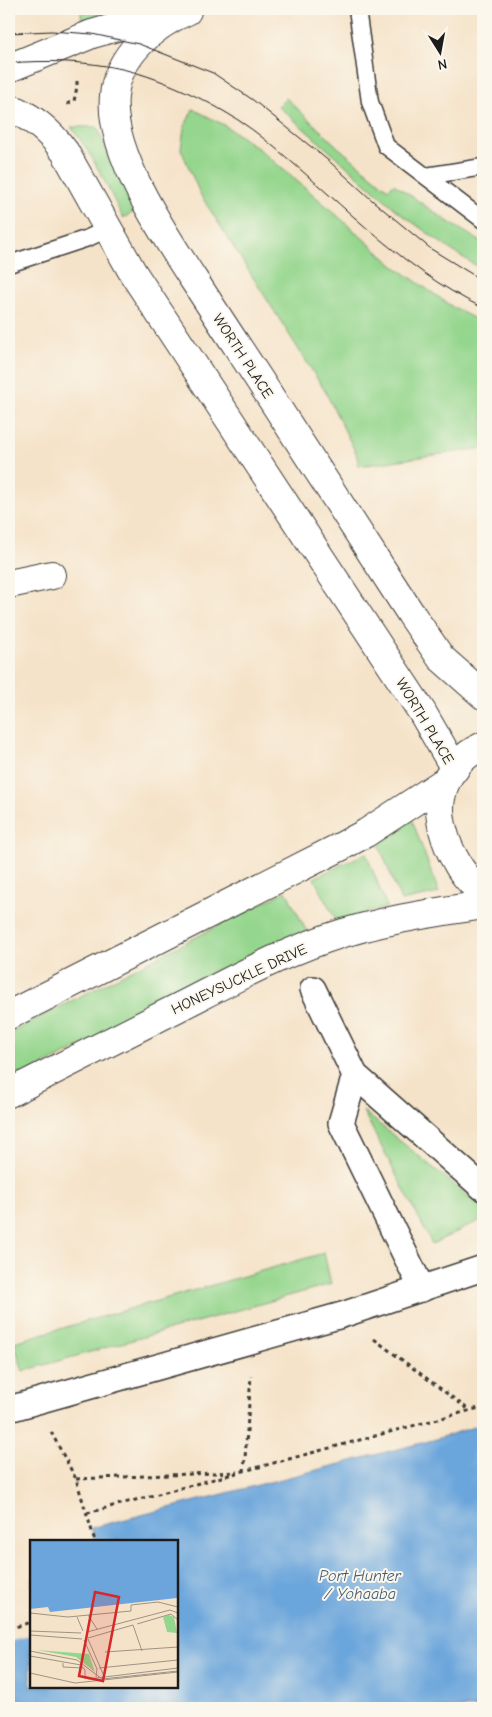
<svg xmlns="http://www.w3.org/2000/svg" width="492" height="1717" font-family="'Comic Neue',sans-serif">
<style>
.green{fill:#94d68d;stroke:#587954}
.water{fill:#6ba5db;stroke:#44607c}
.pier{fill:#f5e3c9}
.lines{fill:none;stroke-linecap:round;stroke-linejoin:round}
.service-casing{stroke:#3d3a36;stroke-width:19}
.pedestrian-casing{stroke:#3d3a36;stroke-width:28}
.minor-casing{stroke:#3d3a36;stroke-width:30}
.tertiary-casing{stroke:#3d3a36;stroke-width:30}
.secondary-casing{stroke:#3d3a36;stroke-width:30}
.path{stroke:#3d3a36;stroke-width:3;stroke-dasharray:4 4;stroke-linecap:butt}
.service{stroke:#fff;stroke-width:16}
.pedestrian{stroke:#fff;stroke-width:25}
.minor{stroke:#fff;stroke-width:28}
.tertiary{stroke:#fff;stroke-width:28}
.secondary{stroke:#fff;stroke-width:28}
.tram{stroke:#1c1c1c;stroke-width:1}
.labels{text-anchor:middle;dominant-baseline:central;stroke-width:4;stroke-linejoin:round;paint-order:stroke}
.street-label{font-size:15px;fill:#1c1c1c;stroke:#fbf7ec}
.water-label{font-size:16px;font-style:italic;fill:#405a72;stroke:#fbf7ec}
.inset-road{fill:none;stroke:#9e9384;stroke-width:1}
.view{fill:#d62828;fill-opacity:0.15;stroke:#d62828;stroke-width:2.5}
.inset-edge{fill:none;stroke:#1c1c1c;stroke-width:2.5}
</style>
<rect width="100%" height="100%" fill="#fbf7ec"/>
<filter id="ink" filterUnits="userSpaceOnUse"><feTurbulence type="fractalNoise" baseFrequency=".02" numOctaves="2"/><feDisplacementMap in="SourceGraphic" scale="10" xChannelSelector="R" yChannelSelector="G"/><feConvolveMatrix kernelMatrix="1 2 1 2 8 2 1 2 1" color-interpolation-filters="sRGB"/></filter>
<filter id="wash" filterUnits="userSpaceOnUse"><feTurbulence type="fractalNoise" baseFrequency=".0096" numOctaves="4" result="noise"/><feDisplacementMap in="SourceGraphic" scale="20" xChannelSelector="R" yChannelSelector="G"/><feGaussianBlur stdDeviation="1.12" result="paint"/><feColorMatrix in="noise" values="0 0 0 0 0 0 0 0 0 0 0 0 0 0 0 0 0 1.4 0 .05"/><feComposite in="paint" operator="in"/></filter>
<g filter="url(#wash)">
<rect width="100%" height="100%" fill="#f5e3c9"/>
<!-- green -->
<g class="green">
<polygon points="80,9 123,9 93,20 82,19"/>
<polygon points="286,98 339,148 388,189 394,184 447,221 483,243 483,270 451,250 400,213 278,106"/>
<polygon points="193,109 224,125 259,149 323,203 394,266 454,308 483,323 483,448 359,466 356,453 325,391 200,194 181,149 184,128"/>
<path d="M 71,127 L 97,127 L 110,157 L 138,210 L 123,218 C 107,186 93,155 71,127 Z"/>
<polygon points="411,817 439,893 401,901 379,845"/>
<polygon points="366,853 387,907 337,922 314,878"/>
<polygon points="286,891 307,932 9,1083 9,1033"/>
<polygon points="363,1111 483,1208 483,1219 432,1244"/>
<polygon points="324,1253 331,1284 23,1371 14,1342"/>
</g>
<!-- water -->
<polygon class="water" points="483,1424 483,1708 9,1708 9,1586 31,1579 31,1686 176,1686 176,1541 95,1541 91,1528 433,1440"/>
<!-- pier -->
<polygon class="pier" points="31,1577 31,1635 9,1642 9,1584"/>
</g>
<g filter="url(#ink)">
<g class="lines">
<defs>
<g id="service">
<polyline points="357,9 370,102 386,146 483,220"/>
<polyline points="426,176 483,167"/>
<polyline points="9,264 88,238 107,229"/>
</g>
<g id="pedestrian">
<polyline points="313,989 355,1075 483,1188"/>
<polyline points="355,1075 341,1123 422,1289"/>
<polyline points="9,1409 342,1315 483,1268"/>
</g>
<polyline id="minor" points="9,584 52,575"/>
<g id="tertiary">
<path d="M 187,11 C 153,25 117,57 114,96 C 108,157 174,249 207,300 C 228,333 250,365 271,398 C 318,470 365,542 411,614 L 441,658 L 483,695"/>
<path d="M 9,108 C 32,116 51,133 65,152 L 133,273 L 422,712 L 455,769"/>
</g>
<g id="secondary">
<polyline points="9,68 92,34 180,9"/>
<path d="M 483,746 C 462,755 445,774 441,798 C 437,817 446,845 456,861 C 462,874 473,884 483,894"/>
<polyline points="9,1015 342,846 366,833 447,780"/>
<path d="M 9,1093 C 66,1064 123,1035 181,1006 C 228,982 274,957 325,939 C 376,921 430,913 483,905"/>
</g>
</defs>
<!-- service casing -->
<use href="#service" class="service-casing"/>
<!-- pedestrian casing -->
<use href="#pedestrian" class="pedestrian-casing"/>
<!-- minor casing -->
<use href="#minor" class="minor-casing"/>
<!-- tertiary casing -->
<use href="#tertiary" class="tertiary-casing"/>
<!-- secondary casing -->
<use href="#secondary" class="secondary-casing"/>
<!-- path -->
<g class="path">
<polyline points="67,104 74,101 77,87 77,77"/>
<polyline points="374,1339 469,1410"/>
<polyline points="51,1432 76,1479 95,1541"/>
<polyline points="244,1472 251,1376"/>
<polyline points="76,1479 237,1472"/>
<polyline points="87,1513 483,1407"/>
<polyline points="9,1629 31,1622"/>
</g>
<!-- service -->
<use href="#service" class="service"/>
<!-- pedestrian -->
<use href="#pedestrian" class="pedestrian"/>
<!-- minor -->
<use href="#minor" class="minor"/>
<!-- tertiary -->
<use href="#tertiary" class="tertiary"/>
<!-- secondary -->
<use href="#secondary" class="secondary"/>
<!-- tram -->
<g class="tram">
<polyline points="9,33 51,31 92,34 139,44 213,73 253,100 330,162 373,201 431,249 483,281"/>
<path d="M 9,63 C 46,60 86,61 122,69 C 166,79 223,107 258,134 C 333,193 397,267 483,308"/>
</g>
</g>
</g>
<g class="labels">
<!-- street labels -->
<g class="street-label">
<text transform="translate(243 356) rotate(57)">WORTH PLACE</text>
<text transform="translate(425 721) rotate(59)">WORTH PLACE</text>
<text transform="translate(239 979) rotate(-25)">HONEYSUCKLE DRIVE</text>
</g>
<!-- water labels -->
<g class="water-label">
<text x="360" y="1576">Port Hunter<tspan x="360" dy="18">/ Yohaaba</tspan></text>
</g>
</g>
<!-- overview -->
<g transform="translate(30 1540)">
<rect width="148" height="148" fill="#f5e3c9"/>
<path d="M 139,75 L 144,77 L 147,93 L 137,92 L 133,77 ZM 7,110 L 59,114 L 65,132 L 46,117 Z" fill="#94d68d"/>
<path d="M 0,0 L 147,0 L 147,58 L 20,72 L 18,67 L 0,69 Z" fill="#6ba5db"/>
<path class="inset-road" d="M 0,73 L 38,77 L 101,71 L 101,65 L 128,62 L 148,67M 58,75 L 67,89M 47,77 L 53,91M 107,84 L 141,74 L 148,80M 103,85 L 112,111M 0,91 L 51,93M 57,92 L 140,70 L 148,73M 0,95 L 52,99M 58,98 L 103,85M 58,99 L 74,136M 54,100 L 67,129 L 66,137M 0,111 L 47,120 L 72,139 L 148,131M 75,112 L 148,107M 0,116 L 51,125 L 55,130 L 55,139M 33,123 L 33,127 L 53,128M 69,128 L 148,120M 0,133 L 45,143 L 148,132M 58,139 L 148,128"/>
<path class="view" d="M 65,52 L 89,57 L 73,141 L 49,136 Z"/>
<rect width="148" height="148" class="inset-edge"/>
</g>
<!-- margin -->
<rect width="492" height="1717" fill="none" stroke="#fbf7ec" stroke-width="30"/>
<!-- north arrow -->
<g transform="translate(440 52) rotate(169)" stroke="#fbf7ec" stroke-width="4" paint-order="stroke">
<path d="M0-4L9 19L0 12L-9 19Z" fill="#1c1c1c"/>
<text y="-8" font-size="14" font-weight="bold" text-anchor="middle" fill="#1c1c1c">N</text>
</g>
</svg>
